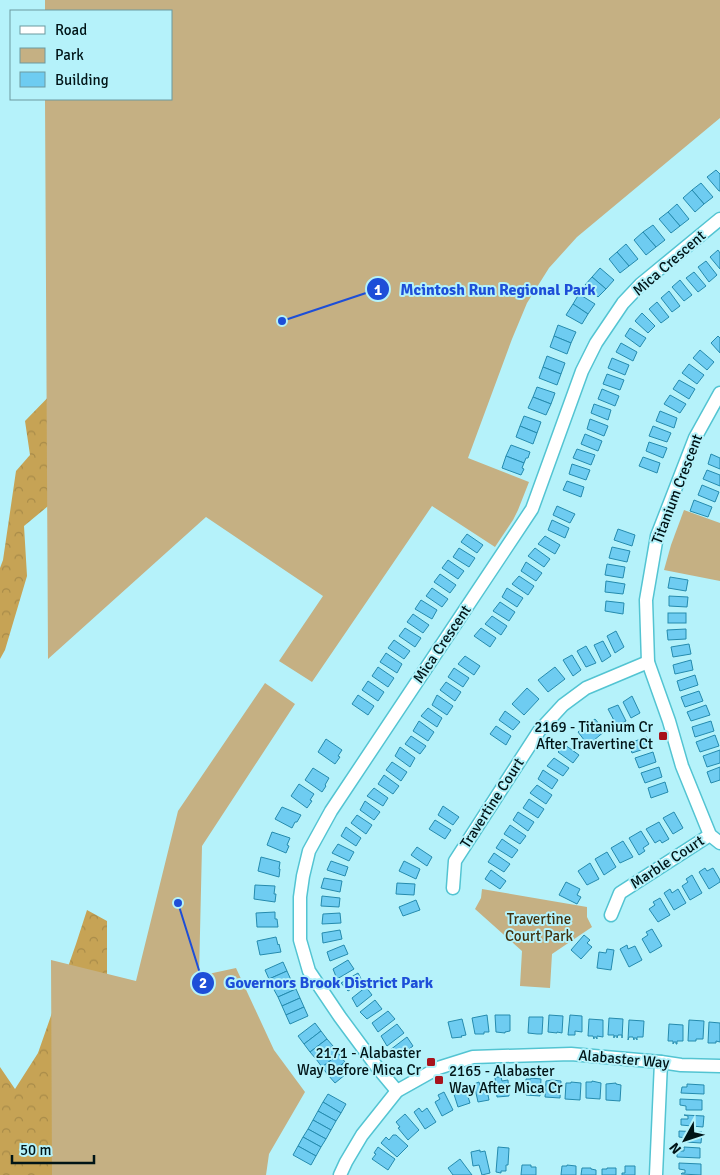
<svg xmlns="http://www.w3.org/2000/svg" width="720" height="1175" font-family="Signika,sans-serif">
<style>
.forest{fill:url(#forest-crowns)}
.green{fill:#c5b083}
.building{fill:#6eccf1;stroke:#258bae}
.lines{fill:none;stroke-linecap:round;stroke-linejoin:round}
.minor-casing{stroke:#53c4d2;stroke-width:15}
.minor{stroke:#fff;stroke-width:12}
.poi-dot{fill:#a8131c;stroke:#b5f2fa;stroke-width:2}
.labels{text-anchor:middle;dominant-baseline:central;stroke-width:4;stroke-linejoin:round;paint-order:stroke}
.street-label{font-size:15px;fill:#001417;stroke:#b5f2fa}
.poi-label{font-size:15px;fill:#001417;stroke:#b5f2fa;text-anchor:end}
.park-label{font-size:15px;fill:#41320f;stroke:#b5f2fa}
.leader{fill:none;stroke:#1d4ed8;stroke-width:2}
.callout-dot{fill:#1d4ed8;stroke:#b5f2fa;stroke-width:2}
.mark-label{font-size:15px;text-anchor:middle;font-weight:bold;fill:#fff}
.callout-label{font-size:16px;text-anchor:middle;font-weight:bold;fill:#1d4ed8;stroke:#b5f2fa;stroke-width:4;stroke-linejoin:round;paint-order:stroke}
</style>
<defs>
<pattern id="forest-crowns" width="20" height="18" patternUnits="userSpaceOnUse" patternTransform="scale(1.25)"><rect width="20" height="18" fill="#c6a355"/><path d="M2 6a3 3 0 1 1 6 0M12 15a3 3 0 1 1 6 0" fill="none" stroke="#a88b49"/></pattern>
</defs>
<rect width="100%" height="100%" fill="#b5f2fa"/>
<!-- forest -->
<g class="forest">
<polygon points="60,385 65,492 24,526 27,576 5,650 0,659 0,568 3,560 16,471 30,455 25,421"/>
<polygon points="87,910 107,921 107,996 96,1175 0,1175 0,1067 15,1089 38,1053 76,944"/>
</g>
<!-- green -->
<g class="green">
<polygon points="45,0 720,0 720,118 577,237 549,268 527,303 512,339 468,458 529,482 518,510 513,520 495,547 432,506 312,682 279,661 323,596 206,517 48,659 45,99 171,99 171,11 45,11"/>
<polygon points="684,510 720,523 720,581 664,570 671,545"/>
<polygon points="265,683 295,704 202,846 199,976 236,968 274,1050 305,1092 269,1154 266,1175 52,1175 51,960 136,981 178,811"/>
<polygon points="482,889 587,907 587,917 592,927 552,954 550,988 520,986 522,951 475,909 481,898"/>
</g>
<!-- building -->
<g class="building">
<polygon points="716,170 720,174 720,191 719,191 707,177"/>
<polygon points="701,183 713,197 704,204 692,190"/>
<polygon points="692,190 704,204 695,212 683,198"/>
<polygon points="677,204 689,219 680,226 668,212"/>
<polygon points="668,212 680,226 671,233 659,219"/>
<polygon points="653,225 665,240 656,247 643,232"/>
<polygon points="643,232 656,247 646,255 634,240"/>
<polygon points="626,244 638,259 629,266 617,252"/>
<polygon points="718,250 720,253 720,269 710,257"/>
<polygon points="617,252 629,266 620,273 609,259"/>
<polygon points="706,261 717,275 709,282 698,267"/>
<polygon points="600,268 614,280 606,289 592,277"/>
<polygon points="694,272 706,286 698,292 686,278"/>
<polygon points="592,277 606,289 598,297 585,285"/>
<polygon points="680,280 692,295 684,301 672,287"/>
<polygon points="669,291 680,306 672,312 661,298"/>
<polygon points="579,294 595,304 588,314 573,304"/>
<polygon points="657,302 669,317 661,323 649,309"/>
<polygon points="573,304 588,314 582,324 566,315"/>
<polygon points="642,313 655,326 648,333 635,321"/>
<polygon points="558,325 576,332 571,343 554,336"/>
<polygon points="630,328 646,338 640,347 625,336"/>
<polygon points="554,336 571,343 567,354 550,347"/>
<polygon points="718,336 720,338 720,353 711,343"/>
<polygon points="621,343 637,352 633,361 616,352"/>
<polygon points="700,350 714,362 707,370 693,358"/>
<polygon points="547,356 565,363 561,374 543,367"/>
<polygon points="612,358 629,365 625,375 608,368"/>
<polygon points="689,364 704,375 697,384 682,373"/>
<polygon points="543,367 561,374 557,385 539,378"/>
<polygon points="607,374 624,380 620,390 603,384"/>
<polygon points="679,380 695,389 689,399 673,389"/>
<polygon points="537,387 555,393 551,404 533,397"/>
<polygon points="602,389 619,396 615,406 598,399"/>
<polygon points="670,395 686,404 680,413 664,404"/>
<polygon points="533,397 551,404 546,415 528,408"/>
<polygon points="594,404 611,410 608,420 591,413"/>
<polygon points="660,411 677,418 674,428 656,421"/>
<polygon points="524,416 541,422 537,433 520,426"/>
<polygon points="590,419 608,426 604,436 587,429"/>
<polygon points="520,426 537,433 533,444 516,437"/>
<polygon points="653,426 671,433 667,442 649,436"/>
<polygon points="585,434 602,441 598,451 581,444"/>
<polygon points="649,442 667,448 663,458 646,451"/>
<polygon points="511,445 530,452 528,458 526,458 524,463 506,456"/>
<polygon points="577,449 595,455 591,465 573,458"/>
<polygon points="711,454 720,458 720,469 708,464"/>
<polygon points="506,456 524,463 522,468 524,469 521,475 502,468"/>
<polygon points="643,457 660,463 657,473 639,466"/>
<polygon points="572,464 590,470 586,480 569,474"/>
<polygon points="707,470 720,475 720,486 703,479"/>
<polygon points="567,481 584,487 581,497 563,490"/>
<polygon points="702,485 719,492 715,502 698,495"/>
<polygon points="694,500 712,507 708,517 690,511"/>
<polygon points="557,506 575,514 570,523 553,515"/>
<polygon points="552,520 569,528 565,538 548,530"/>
<polygon points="618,529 635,535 632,546 614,540"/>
<polygon points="467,534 483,545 477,553 461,542"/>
<polygon points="545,536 560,545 555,554 538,544"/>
<polygon points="612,547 630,551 627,562 609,558"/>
<polygon points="459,548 475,558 469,567 453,557"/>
<polygon points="535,548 550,559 544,567 528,556"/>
<polygon points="448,560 464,571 458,579 442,568"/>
<polygon points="526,562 542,573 536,581 521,571"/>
<polygon points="607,564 625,567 623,578 605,575"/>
<polygon points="440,574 456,585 450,593 434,582"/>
<polygon points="519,576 534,586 528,595 512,584"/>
<polygon points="670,577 688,580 686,591 668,588"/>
<polygon points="606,581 625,584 623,594 605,592"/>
<polygon points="432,588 448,599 442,607 426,596"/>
<polygon points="507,588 523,598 517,607 502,597"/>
<polygon points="669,596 688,597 687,607 669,606"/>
<polygon points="421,600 437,610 432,619 415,609"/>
<polygon points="606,601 624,603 623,614 605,611"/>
<polygon points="500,602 515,612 509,621 493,611"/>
<rect x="668" y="613" width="18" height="10"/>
<polygon points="413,614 429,625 423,633 407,622"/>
<polygon points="492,616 507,626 501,635 485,624"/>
<polygon points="405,628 421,638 415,647 399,636"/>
<polygon points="481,628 496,638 490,647 474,636"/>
<polygon points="686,629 686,639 668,640 667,630"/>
<polygon points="616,631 624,647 615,653 607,636"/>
<polygon points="394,640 410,651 404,659 388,648"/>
<polygon points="603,641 611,656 602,662 594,645"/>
<polygon points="689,644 691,654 673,657 671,647"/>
<polygon points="586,646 596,663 586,667 577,651"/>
<polygon points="386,653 402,664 397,673 380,662"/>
<polygon points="572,655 581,670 573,676 563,660"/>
<polygon points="465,656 480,666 474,675 458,664"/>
<polygon points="691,660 693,670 675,674 673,665"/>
<polygon points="378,667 394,678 388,687 372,676"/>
<polygon points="555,667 565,679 548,692 538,680"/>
<polygon points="454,668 469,678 463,687 448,677"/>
<polygon points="695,675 698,685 680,691 677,681"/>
<polygon points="368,681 384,692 378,701 362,690"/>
<polygon points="446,682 461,692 455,701 440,690"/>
<polygon points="527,688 539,699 524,715 512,704"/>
<polygon points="699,691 703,701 685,707 681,697"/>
<polygon points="358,695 374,706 368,715 352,704"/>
<polygon points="437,695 453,706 447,715 432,705"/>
<polygon points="632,696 640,713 631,718 623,702"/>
<polygon points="618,705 626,721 617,726 608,709"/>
<polygon points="706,705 710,715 691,721 687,712"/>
<polygon points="428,708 442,718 437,727 421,716"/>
<polygon points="505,711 520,722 513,730 499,720"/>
<polygon points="595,719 605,731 588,745 578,732"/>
<polygon points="419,721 434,732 428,741 413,731"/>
<polygon points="711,721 714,731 695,737 692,727"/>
<polygon points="496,726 511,736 506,745 490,734"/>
<polygon points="715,735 719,746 700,752 696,742"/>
<polygon points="411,736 426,746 420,754 405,744"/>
<polygon points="647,737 650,747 632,753 629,743"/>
<polygon points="326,739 342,750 338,756 340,757 335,764 318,752"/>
<polygon points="565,745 579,755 573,763 558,752"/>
<polygon points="400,747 415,758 410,767 395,756"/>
<polygon points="720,750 720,763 707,767 703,756"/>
<polygon points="653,752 656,762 639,768 635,758"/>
<polygon points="554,758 569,768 563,776 547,766"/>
<polygon points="392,762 407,772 401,781 386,770"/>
<polygon points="659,767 662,777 645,783 641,773"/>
<polygon points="720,767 720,780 711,783 707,772"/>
<polygon points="313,768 329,778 325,785 326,786 322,792 305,780"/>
<polygon points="543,770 558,780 552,789 538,779"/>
<polygon points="384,775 399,786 393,794 378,784"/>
<polygon points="665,782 668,792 651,798 648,788"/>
<polygon points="299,784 314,794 310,800 312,801 307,808 291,796"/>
<polygon points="537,785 552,795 546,804 530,793"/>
<polygon points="374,788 388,798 383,806 367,796"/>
<polygon points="529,799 544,809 538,818 523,808"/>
<polygon points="365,801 380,812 374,820 360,810"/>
<polygon points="443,806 459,817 453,825 438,815"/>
<polygon points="282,807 301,815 297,822 295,822 292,828 275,819"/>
<polygon points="518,812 534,822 528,831 513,820"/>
<polygon points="674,812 683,828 673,834 663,818"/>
<polygon points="357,815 372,825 366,834 351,823"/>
<polygon points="435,820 451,830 445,839 429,829"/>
<polygon points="659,822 669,839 662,843 660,840 655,843 646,829"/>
<polygon points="510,825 526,836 520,844 504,834"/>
<polygon points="346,827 361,838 356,846 341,836"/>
<polygon points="641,831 649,844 643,848 645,851 639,855 629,838"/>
<polygon points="272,832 290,838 287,845 289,846 286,853 267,845"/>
<polygon points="502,839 518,850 512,858 496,848"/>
<polygon points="623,841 633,857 620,863 611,848"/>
<polygon points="338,844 354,852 349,861 332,853"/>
<polygon points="417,847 432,857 427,866 411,855"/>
<polygon points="607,852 616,867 604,875 595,859"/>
<polygon points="494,853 510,864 504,872 488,862"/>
<polygon points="261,857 280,862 279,869 280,869 279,877 258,871"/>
<polygon points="331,861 348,867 345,876 327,870"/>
<polygon points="404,861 420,869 416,879 399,871"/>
<polygon points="590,863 599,879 587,885 578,871"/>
<polygon points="705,868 707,871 713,868 720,880 720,882 709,889 699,872"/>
<polygon points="491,870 506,881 500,889 485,879"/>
<polygon points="692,875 702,893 690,900 682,886 688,882 686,879"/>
<polygon points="324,878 342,881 340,892 321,888"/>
<polygon points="566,882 580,889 577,895 581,897 577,904 559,895"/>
<polygon points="397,883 415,884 414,895 396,894"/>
<polygon points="255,885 275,886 274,894 276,894 275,902 254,899"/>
<polygon points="670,889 672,893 678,889 686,903 674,910 664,893"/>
<polygon points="322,896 340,898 339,907 321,906"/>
<polygon points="660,898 670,915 658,922 649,909 655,905 653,902"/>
<polygon points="416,900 420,910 403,916 399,907"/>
<polygon points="275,912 275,919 277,919 278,927 257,927 256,913"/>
<polygon points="340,913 341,923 322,924 323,914"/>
<polygon points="652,929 662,946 650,953 642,939 648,935 646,932"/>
<polygon points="340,930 342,939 323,943 322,933"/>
<polygon points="584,935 590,940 587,943 592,947 581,959 571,950"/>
<polygon points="276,937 278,945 279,944 281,952 260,955 257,941"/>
<polygon points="344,945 348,954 330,961 327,952"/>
<polygon points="627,945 628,949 635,946 642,960 629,967 620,949"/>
<polygon points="607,949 614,950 611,970 597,968 599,952 606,953"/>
<polygon points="348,960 354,969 337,979 333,969"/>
<polygon points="283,962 287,971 269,979 265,970"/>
<polygon points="287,971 291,980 273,988 269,979"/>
<polygon points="358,973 363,982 348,991 341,983"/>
<polygon points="291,980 296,989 278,997 273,988"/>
<polygon points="366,987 372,995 357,1007 352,998"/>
<polygon points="296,989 300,998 282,1006 278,997"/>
<polygon points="300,998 304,1007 286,1015 282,1006"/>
<polygon points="375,1000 382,1009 367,1019 360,1012"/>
<polygon points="304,1007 308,1016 290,1024 286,1015"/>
<polygon points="388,1011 395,1019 378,1032 372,1023"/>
<polygon points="487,1015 489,1032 484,1032 484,1034 475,1034 472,1018"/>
<polygon points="495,1015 510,1015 510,1031 505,1032 505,1033 496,1032"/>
<polygon points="549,1015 563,1016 562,1033 557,1032 557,1033 548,1032"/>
<polygon points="570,1015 582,1016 582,1032 575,1031 575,1035 568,1035"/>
<polygon points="529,1017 543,1017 542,1034 537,1034 528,1033"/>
<polygon points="609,1018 623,1019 622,1038 622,1035 618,1035 617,1038 617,1036 614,1036 614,1038 614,1035 608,1035"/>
<polygon points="462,1019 466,1035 461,1036 462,1037 452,1038 448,1022"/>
<polygon points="589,1019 603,1020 603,1037 597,1036 597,1039 596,1037 594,1037 594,1039 593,1036 588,1036"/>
<polygon points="629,1020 644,1021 643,1037 637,1037 637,1040 636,1038 634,1038 634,1040 633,1037 629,1037 628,1040"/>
<polygon points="689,1020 704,1021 703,1039 696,1039 696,1041 688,1041"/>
<polygon points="709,1022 720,1023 720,1042 716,1041 716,1043 708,1043"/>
<polygon points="315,1023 321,1031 304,1044 298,1036"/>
<polygon points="397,1024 404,1033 387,1046 381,1036"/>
<polygon points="669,1024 683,1025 683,1041 677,1041 677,1044 676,1044 676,1042 674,1042 673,1044 673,1041 668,1041"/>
<polygon points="321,1031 327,1039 310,1052 304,1044"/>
<polygon points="407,1037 413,1046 396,1059 390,1050"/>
<polygon points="327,1039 333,1046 316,1059 310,1052"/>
<polygon points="333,1046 339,1054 322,1067 316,1059"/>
<polygon points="339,1054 345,1062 328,1075 322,1067"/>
<polygon points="345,1062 351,1070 335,1083 328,1075"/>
<polygon points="495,1077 501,1077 502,1081 508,1080 509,1096 497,1097"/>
<polygon points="531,1078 541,1079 540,1096 526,1095 526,1079 531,1079"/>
<polygon points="552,1080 561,1081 560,1098 545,1097 546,1081"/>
<polygon points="592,1081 601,1083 600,1099 586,1098 586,1082 592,1082"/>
<polygon points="479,1082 480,1086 486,1085 489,1100 478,1102 474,1084"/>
<polygon points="571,1082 581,1083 580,1100 565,1099 566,1083 571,1083"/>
<polygon points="616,1083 616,1084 621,1085 620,1101 606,1100 606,1084"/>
<polygon points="687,1084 704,1085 704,1094 681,1093 682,1087 687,1087"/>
<polygon points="458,1086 459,1089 465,1087 470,1103 458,1107 452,1088"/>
<polygon points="444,1092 453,1110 442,1116 435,1102 440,1099 438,1095"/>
<polygon points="328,1094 346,1104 341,1113 323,1102"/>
<polygon points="680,1099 702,1100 702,1110 686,1110 686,1106 680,1105"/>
<polygon points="323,1102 341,1113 336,1121 318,1111"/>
<polygon points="419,1108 422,1112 427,1108 436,1122 425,1129 414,1112"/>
<polygon points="318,1111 336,1121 331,1130 313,1120"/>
<polygon points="405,1114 419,1130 408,1140 398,1128 400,1127 396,1122"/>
<polygon points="684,1115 704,1116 703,1127 681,1125 681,1119 688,1119 688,1116"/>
<polygon points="313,1120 331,1130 326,1139 308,1129"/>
<polygon points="308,1129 326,1139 321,1147 303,1137"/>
<polygon points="679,1131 702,1132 701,1143 686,1142 686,1138 679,1137"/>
<polygon points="393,1135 396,1135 408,1146 397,1157 381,1143 386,1137 389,1140"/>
<polygon points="303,1137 321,1147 316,1156 298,1146"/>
<polygon points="298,1146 316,1156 311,1165 293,1155"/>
<polygon points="378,1147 395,1159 388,1170 372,1159 376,1154 374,1153"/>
<polygon points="498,1147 509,1148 508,1165 506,1165 506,1171 501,1171 501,1173 496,1172"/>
<polygon points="684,1147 700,1148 700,1158 677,1157 677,1151 684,1151"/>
<polygon points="480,1150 480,1152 485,1151 490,1173 482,1175 479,1165 473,1166 471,1152"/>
<polygon points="460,1159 472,1175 453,1175 448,1168"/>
<polygon points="679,1163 701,1164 701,1175 681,1174 682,1173 685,1173 685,1170 679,1169"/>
<polygon points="522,1165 531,1165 531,1167 536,1167 536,1175 521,1175"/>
<polygon points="567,1165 576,1166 576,1175 561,1175 562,1166 567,1166"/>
<polygon points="625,1166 635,1166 635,1175 622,1175 622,1173 625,1173"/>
<polygon points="582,1168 591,1168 591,1169 596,1170 596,1175 581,1175"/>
<polygon points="607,1168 616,1168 616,1175 602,1175 602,1169 607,1169"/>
</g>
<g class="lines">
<defs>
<g id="minor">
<polyline points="720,393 695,438 657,536 646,600 648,662 669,721 682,766 710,835 720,843"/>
<polyline points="453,888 455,861 539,731 563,705 586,688 648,662"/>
<polyline points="611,915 620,893 710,835"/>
<polyline points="397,1091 377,1067 340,1017 309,971 300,940 300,897 303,876 309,851 331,811 532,509 582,371 596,343 623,303 641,284 720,219"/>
<polyline points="340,1175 346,1162 362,1135 397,1091 438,1068 473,1057 571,1054 661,1062 681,1065 720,1066"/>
<polyline points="656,1175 661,1062"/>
</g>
</defs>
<!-- minor casing -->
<use href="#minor" class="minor-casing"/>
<!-- minor -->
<use href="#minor" class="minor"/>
</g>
<!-- markers -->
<g class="poi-dot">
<rect x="658" y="731" width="10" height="10" rx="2.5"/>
<rect x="426" y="1057" width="10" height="10" rx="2.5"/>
<rect x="434" y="1075" width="10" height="10" rx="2.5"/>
</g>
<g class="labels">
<!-- street labels -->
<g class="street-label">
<text transform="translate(669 263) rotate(-41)">Mica Crescent</text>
<text transform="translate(677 489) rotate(-69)">Titanium Crescent</text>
<text transform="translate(442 644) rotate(-56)">Mica Crescent</text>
<text transform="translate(492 803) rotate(-57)">Travertine Court</text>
<text transform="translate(667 862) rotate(-33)">Marble Court</text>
<text transform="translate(624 1059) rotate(5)">Alabaster Way</text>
</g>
<!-- poi labels -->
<g class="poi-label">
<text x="653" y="727">2169 - Titanium Cr<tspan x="653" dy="17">After Travertine Ct</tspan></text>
<text x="421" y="1053">2171 - Alabaster<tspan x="421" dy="17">Way Before Mica Cr</tspan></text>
<text x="449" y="1071" text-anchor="start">2165 - Alabaster<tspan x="449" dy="17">Way After Mica Cr</tspan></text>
</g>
<!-- park labels -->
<g class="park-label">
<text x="539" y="919">Travertine<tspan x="539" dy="17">Court Park</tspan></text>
</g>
</g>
<!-- callouts -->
<path class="leader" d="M282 321L378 289M178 903L203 983"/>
<g class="callout-dot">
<circle cx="282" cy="321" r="5"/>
<circle cx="178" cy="903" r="5"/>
<circle cx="378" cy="289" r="12"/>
<circle cx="203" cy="983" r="12"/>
</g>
<g class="mark-label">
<text x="378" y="295">1</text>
<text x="203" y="988">2</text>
</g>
<g class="callout-label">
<text x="498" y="295">Mcintosh Run Regional Park</text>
<text x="329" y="988">Governors Brook District Park</text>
</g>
<!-- legend -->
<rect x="10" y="10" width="162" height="90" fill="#b5f2fa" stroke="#6d999f"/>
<rect x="20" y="26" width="25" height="8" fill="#ffffff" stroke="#6d999f"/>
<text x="55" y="35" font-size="15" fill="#001417">Road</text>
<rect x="20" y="48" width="25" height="15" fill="#c5b083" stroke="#6d999f"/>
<text x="55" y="60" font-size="15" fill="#001417">Park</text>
<rect x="20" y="72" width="25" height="15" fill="#6eccf1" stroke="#6d999f"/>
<text x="55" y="85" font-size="15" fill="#001417">Building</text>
<!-- north arrow -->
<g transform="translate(685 1140) rotate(230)" stroke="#b5f2fa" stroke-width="4" paint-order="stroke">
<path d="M0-4L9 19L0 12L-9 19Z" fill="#001417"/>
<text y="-8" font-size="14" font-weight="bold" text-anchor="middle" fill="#001417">N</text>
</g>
<!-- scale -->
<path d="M12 1155v8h82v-8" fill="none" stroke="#001417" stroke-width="2.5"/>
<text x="20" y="1155" font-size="15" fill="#001417" stroke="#b5f2fa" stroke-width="4" paint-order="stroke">50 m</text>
</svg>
